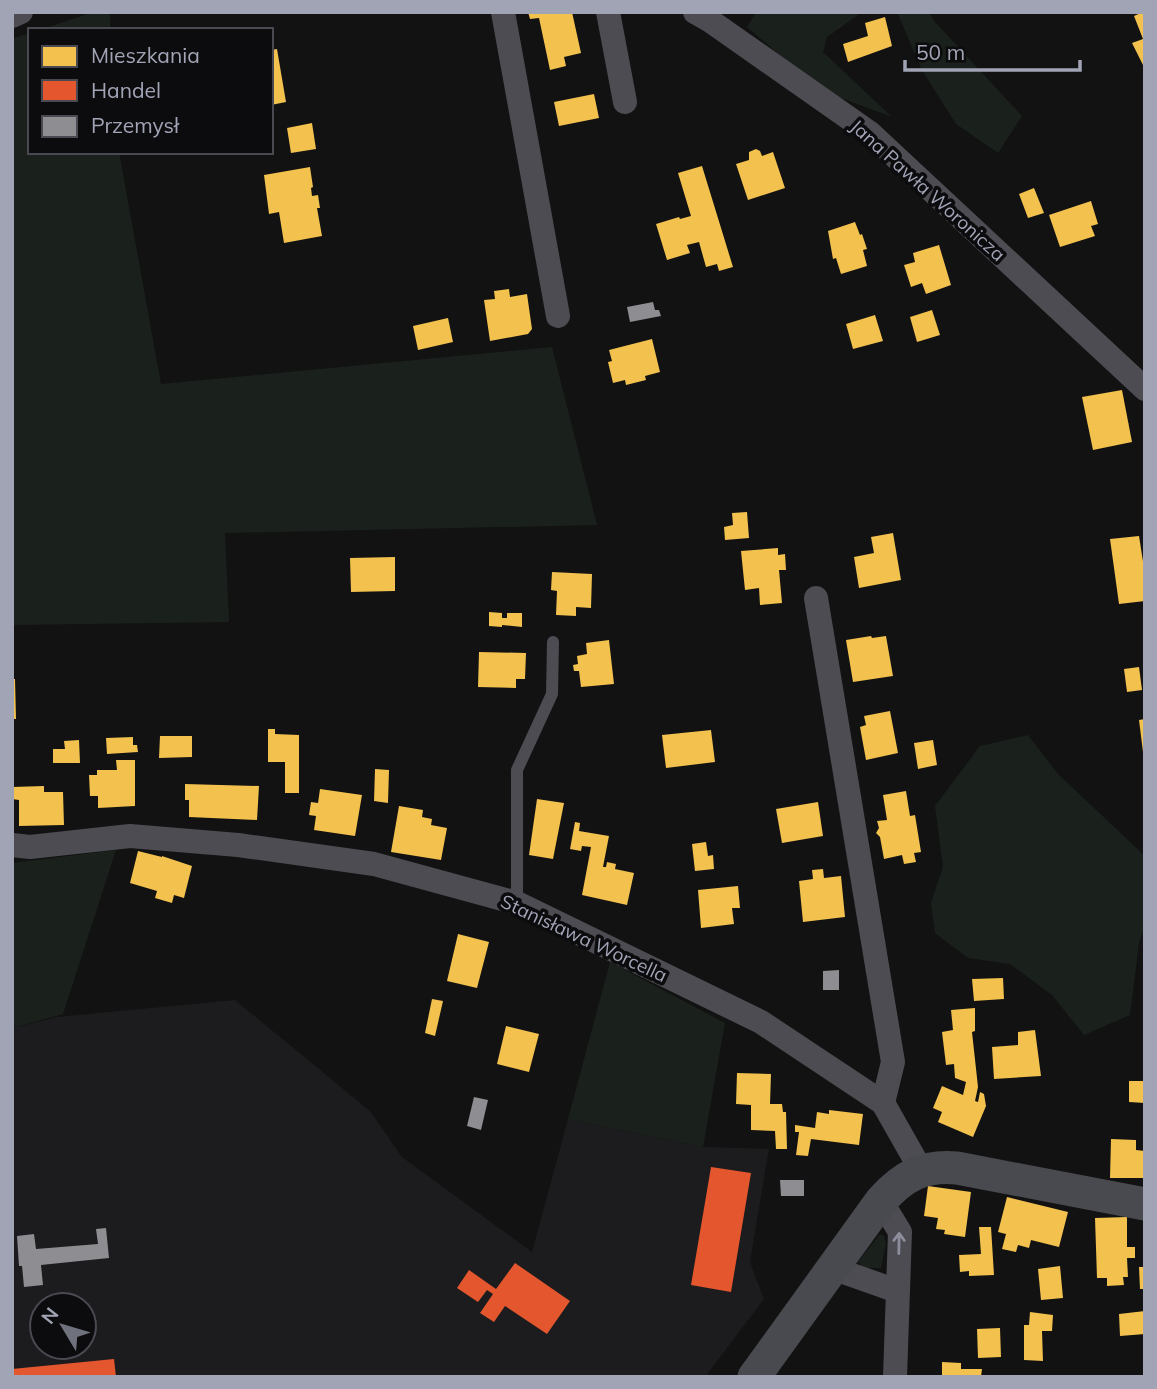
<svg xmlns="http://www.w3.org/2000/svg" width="1157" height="1389" font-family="Mulish,sans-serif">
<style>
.built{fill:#1c1c1e;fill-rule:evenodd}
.green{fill:#1a211c}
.homes{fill:#f2c14e}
.shops{fill:#e4572e}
.industry{fill:#8d8d92}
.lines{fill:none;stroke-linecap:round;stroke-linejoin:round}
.lane{stroke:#4c4c52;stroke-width:12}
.street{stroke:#4c4c52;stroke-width:24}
.secondary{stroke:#494a4f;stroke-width:33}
.oneway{stroke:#8c8e9c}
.labels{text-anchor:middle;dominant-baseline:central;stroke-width:7;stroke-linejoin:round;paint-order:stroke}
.street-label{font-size:19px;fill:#a1a4b5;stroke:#0c0c0e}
</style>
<rect width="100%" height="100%" fill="#121212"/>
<!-- built -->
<path class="built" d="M 235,1000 L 370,1111 L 402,1157 L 532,1252 L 568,1119 L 703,1147 L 769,1149 L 750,1262 L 764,1299 L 705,1377 L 12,1377 L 12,1028 L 57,1017 ZM 42,1305 L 84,1305 L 84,1347 L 42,1347 Z"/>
<!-- green -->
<g class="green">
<polygon points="94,12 110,12 110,30 40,30"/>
<polygon points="756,12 862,12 827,37 823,52 892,117 822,91 747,27"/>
<polygon points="897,12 929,12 934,21 1022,116 998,153 956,124 922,70"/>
<polygon points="30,33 30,152 119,152 161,384 552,347 597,525 225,533 229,622 12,625 12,39"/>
<polygon points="1028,735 1058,774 1145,856 1145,924 1139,943 1130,1015 1084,1035 1052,995 1010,964 968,958 935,933 931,903 943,867 935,806 980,746"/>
<polygon points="116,850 63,1014 12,1028 12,863"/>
<polygon points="610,962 725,1023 703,1147 568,1119"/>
<polygon points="880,1234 884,1236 886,1244 881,1268 864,1268 858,1262"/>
</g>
<!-- homes -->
<g class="homes">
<polygon points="528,12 572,12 581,53 564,57 566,66 550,70 539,18 530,19"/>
<polygon points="1143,12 1145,12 1145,69 1132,43 1143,39 1134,16"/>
<polygon points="885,17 892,46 848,62 843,44 868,36 865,23"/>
<polygon points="277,49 286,102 271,105 271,50"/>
<polygon points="594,94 599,118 559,126 554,102"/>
<polygon points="312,123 316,149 291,153 287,128"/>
<polygon points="756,149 760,151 762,156 773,152 785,188 748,200 736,164 749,160 749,152"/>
<polygon points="702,166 733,267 719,271 717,264 706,267 699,242 687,245 690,253 667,260 656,224 679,217 680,219 691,216 678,173"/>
<polygon points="310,167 313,187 311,188 312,196 318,195 320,208 317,208 322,236 284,243 279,212 269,214 264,175"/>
<polygon points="1034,188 1044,213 1028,218 1019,194"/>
<polygon points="1091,201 1098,224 1091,226 1095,236 1060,247 1049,215"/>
<polygon points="855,222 860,235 862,234 867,249 863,250 867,266 841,274 836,258 833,259 828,231"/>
<polygon points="939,245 951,285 926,294 922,283 911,287 904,265 915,262 913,253"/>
<polygon points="509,289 510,297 527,294 532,329 528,334 490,341 484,300 495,299 494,291"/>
<polygon points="932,310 940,335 917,342 910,317"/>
<polygon points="875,315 883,341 853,349 846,324"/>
<polygon points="448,318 453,342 418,350 413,326"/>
<polygon points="652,339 660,372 645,376 646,380 626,385 625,380 613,383 608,362 612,361 609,350"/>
<polygon points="1122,390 1132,442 1093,450 1082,397"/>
<polygon points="747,512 749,538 725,540 724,527 733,525 732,513"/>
<polygon points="893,533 901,580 859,588 854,557 874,553 871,537"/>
<polygon points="1139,536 1145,574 1145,601 1119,604 1110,539"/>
<polygon points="778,548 778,555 785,554 786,570 779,570 782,603 760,605 759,588 745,590 741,551"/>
<polygon points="395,557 395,591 351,592 350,558"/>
<polygon points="552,572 592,574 591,608 576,607 576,616 556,615 557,591 551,590"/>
<polygon points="489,612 502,613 502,618 507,618 507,613 522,613 522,627 502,625 502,627 489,626"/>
<polygon points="871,636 872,638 886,636 893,676 853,682 846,640"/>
<polygon points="609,640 614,684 581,687 579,671 574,671 573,665 578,664 577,656 587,654 586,643"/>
<polygon points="479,652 526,653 525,679 516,679 516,688 478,687"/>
<polygon points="1139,667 1142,690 1127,692 1124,669"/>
<polygon points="12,679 15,679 16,719 12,719"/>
<polygon points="890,711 898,753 866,760 860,727 866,725 864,716"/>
<polygon points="1145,719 1145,752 1143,752 1139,720"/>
<polygon points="268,729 275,729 275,734 299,735 299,793 285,793 285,762 268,762"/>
<polygon points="711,730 715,762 666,768 662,735"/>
<polygon points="160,736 192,736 192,757 159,758"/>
<polygon points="133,737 133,745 137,745 138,752 107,754 106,738"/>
<polygon points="79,740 80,763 53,763 53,749 65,749 64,741"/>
<polygon points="933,740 937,765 918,769 914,743"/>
<polygon points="116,760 135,760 135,806 98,808 98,796 90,796 89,775 97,775 97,770 117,770"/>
<polygon points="375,769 389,770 388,803 374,801"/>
<polygon points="185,784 259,786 257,820 189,817 189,800 185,800"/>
<polygon points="44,786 44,792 63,792 64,825 19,826 19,800 12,799 12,787"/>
<polygon points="320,789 362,795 355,836 314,830 316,816 309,815 311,802 318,803"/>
<polygon points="906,791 910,816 915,815 921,852 914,853 916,862 904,864 902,855 884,859 880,837 876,833 879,828 877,821 887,820 883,795"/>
<polygon points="537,799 564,803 553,859 529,855"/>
<polygon points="818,802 823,836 782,843 776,809"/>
<polygon points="399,806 423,810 422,817 432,819 431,825 447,828 441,860 391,852"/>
<polygon points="575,822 580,823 579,831 609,836 603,867 606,867 607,862 616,864 615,869 634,873 627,905 582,895 591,847 582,846 581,851 570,849"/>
<polygon points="706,842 708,856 713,855 714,869 695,871 692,844"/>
<polygon points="138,851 162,857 162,856 192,866 184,898 174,895 172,903 155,898 157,891 130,883"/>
<polygon points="823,869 824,878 841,876 845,917 803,922 799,881 813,879 812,870"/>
<polygon points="738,886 740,908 732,908 734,924 701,928 698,890"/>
<polygon points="458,934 489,942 477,988 447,981"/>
<polygon points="1003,978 1004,999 974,1001 972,979"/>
<polygon points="432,999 443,1001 435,1036 425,1033"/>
<polygon points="975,1008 975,1031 972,1032 978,1087 975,1101 978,1102 980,1092 984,1094 986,1106 973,1137 938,1122 942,1112 933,1108 942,1086 963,1095 966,1082 955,1078 954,1064 946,1065 942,1032 953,1030 951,1010"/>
<polygon points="506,1026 539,1034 529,1072 497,1064"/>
<polygon points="1035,1030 1041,1076 994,1079 992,1047 1018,1045 1018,1032"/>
<polygon points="737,1073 771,1074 770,1104 782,1104 783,1112 786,1112 787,1149 776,1149 775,1131 751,1130 751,1105 736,1104"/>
<polygon points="1129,1081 1145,1081 1145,1103 1129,1102"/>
<polygon points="829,1110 863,1114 859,1145 811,1139 808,1156 796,1155 799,1132 795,1132 795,1125 815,1128 817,1112 829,1114"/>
<polygon points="1111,1139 1136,1140 1136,1150 1145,1151 1145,1178 1110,1178"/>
<polygon points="928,1186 971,1192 965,1237 944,1234 945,1230 936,1229 938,1218 924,1216"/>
<polygon points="1007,1197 1068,1212 1059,1247 1031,1240 1029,1248 1018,1245 1016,1252 1002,1249 1006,1234 998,1232"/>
<polygon points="1127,1217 1127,1247 1135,1247 1135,1258 1127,1258 1128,1277 1123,1277 1124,1285 1107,1286 1107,1278 1097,1278 1095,1218"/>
<polygon points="979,1227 991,1227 994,1275 969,1276 969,1271 960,1272 959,1255 981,1254"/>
<polygon points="1060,1266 1063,1298 1041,1300 1038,1269"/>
<polygon points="1139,1267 1145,1267 1145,1289 1140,1289"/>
<polygon points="1145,1311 1145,1334 1120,1336 1119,1314"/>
<polygon points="1030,1312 1053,1315 1052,1331 1042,1331 1043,1361 1024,1360 1024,1325 1029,1325"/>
<polygon points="1000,1328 1001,1357 978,1358 977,1329"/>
<polygon points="942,1362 961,1363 961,1369 982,1369 981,1377 942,1377"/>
</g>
<!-- shops -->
<g class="shops">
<polygon points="711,1167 751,1173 731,1292 691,1285"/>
<polygon points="515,1263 570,1301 547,1334 505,1306 494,1322 480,1313 493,1294 487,1290 478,1302 457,1288 469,1270 496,1289"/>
<polygon points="114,1359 116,1377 12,1377 12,1369"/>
</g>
<!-- industry -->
<g class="industry">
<polygon points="653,302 655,310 659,310 661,316 630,322 627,307"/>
<polygon points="839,970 839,990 823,990 823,971"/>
<polygon points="474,1097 488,1100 481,1130 467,1126"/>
<polygon points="780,1180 804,1180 804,1196 781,1196"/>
<polygon points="106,1228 109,1258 41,1265 43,1285 24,1287 22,1266 19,1266 17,1236 34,1234 36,1249 98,1244 96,1229"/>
</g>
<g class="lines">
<!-- lane -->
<polyline class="lane" points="517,903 517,770 552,694 553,642"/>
<!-- street -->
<g class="street">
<polyline points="503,12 558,316"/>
<polyline points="608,12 625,102"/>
<polyline points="695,12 709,20 870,133 1145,389"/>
<polyline points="12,16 21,12"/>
<polyline points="816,598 893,1062 883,1103"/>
<polyline points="12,845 30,847 130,836 238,845 374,864 517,903 761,1022 883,1103 921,1170"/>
<polyline points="881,1201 900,1232 895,1377"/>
<polyline points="832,1268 897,1291"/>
</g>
<!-- secondary -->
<path class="secondary" d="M 754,1377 L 881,1201 C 903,1176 923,1165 957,1168 L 1145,1204"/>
</g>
<!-- one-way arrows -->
<defs><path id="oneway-shaft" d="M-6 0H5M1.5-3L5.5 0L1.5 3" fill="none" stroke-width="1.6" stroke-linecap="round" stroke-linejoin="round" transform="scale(1.75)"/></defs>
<use class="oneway" href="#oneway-shaft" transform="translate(899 1243) rotate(-89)"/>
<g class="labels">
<!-- street labels -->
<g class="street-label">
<text transform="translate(928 190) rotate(42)">Jana Pawła Woronicza</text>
<text transform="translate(584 938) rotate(25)">Stanisława Worcella</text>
</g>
</g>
<!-- border -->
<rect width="1157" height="1389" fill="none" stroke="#a1a4b5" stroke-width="28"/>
<!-- legend -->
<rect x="28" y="28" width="245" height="126" fill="#0c0c0e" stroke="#484951" stroke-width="2"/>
<rect x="42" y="46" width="35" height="21" fill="#f2c14e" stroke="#484951" stroke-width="2"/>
<text x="91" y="63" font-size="21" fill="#a1a4b5">Mieszkania</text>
<rect x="42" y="80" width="35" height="21" fill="#e4572e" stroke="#484951" stroke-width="2"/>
<text x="91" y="98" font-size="21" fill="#a1a4b5">Handel</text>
<rect x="42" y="116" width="35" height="21" fill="#8d8d92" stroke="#484951" stroke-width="2"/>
<text x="91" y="133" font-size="21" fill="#a1a4b5">Przemysł</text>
<!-- north arrow -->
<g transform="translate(63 1326) rotate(308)"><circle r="33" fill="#0c0c0e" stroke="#484951" stroke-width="2"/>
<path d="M0-5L12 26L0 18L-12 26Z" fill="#6f717c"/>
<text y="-10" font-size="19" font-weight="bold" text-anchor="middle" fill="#a1a4b5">N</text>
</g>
<!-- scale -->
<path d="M905 60v10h175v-10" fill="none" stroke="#a1a4b5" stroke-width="3.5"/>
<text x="916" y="60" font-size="21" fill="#a1a4b5" stroke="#0c0c0e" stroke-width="5" paint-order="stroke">50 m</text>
</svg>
